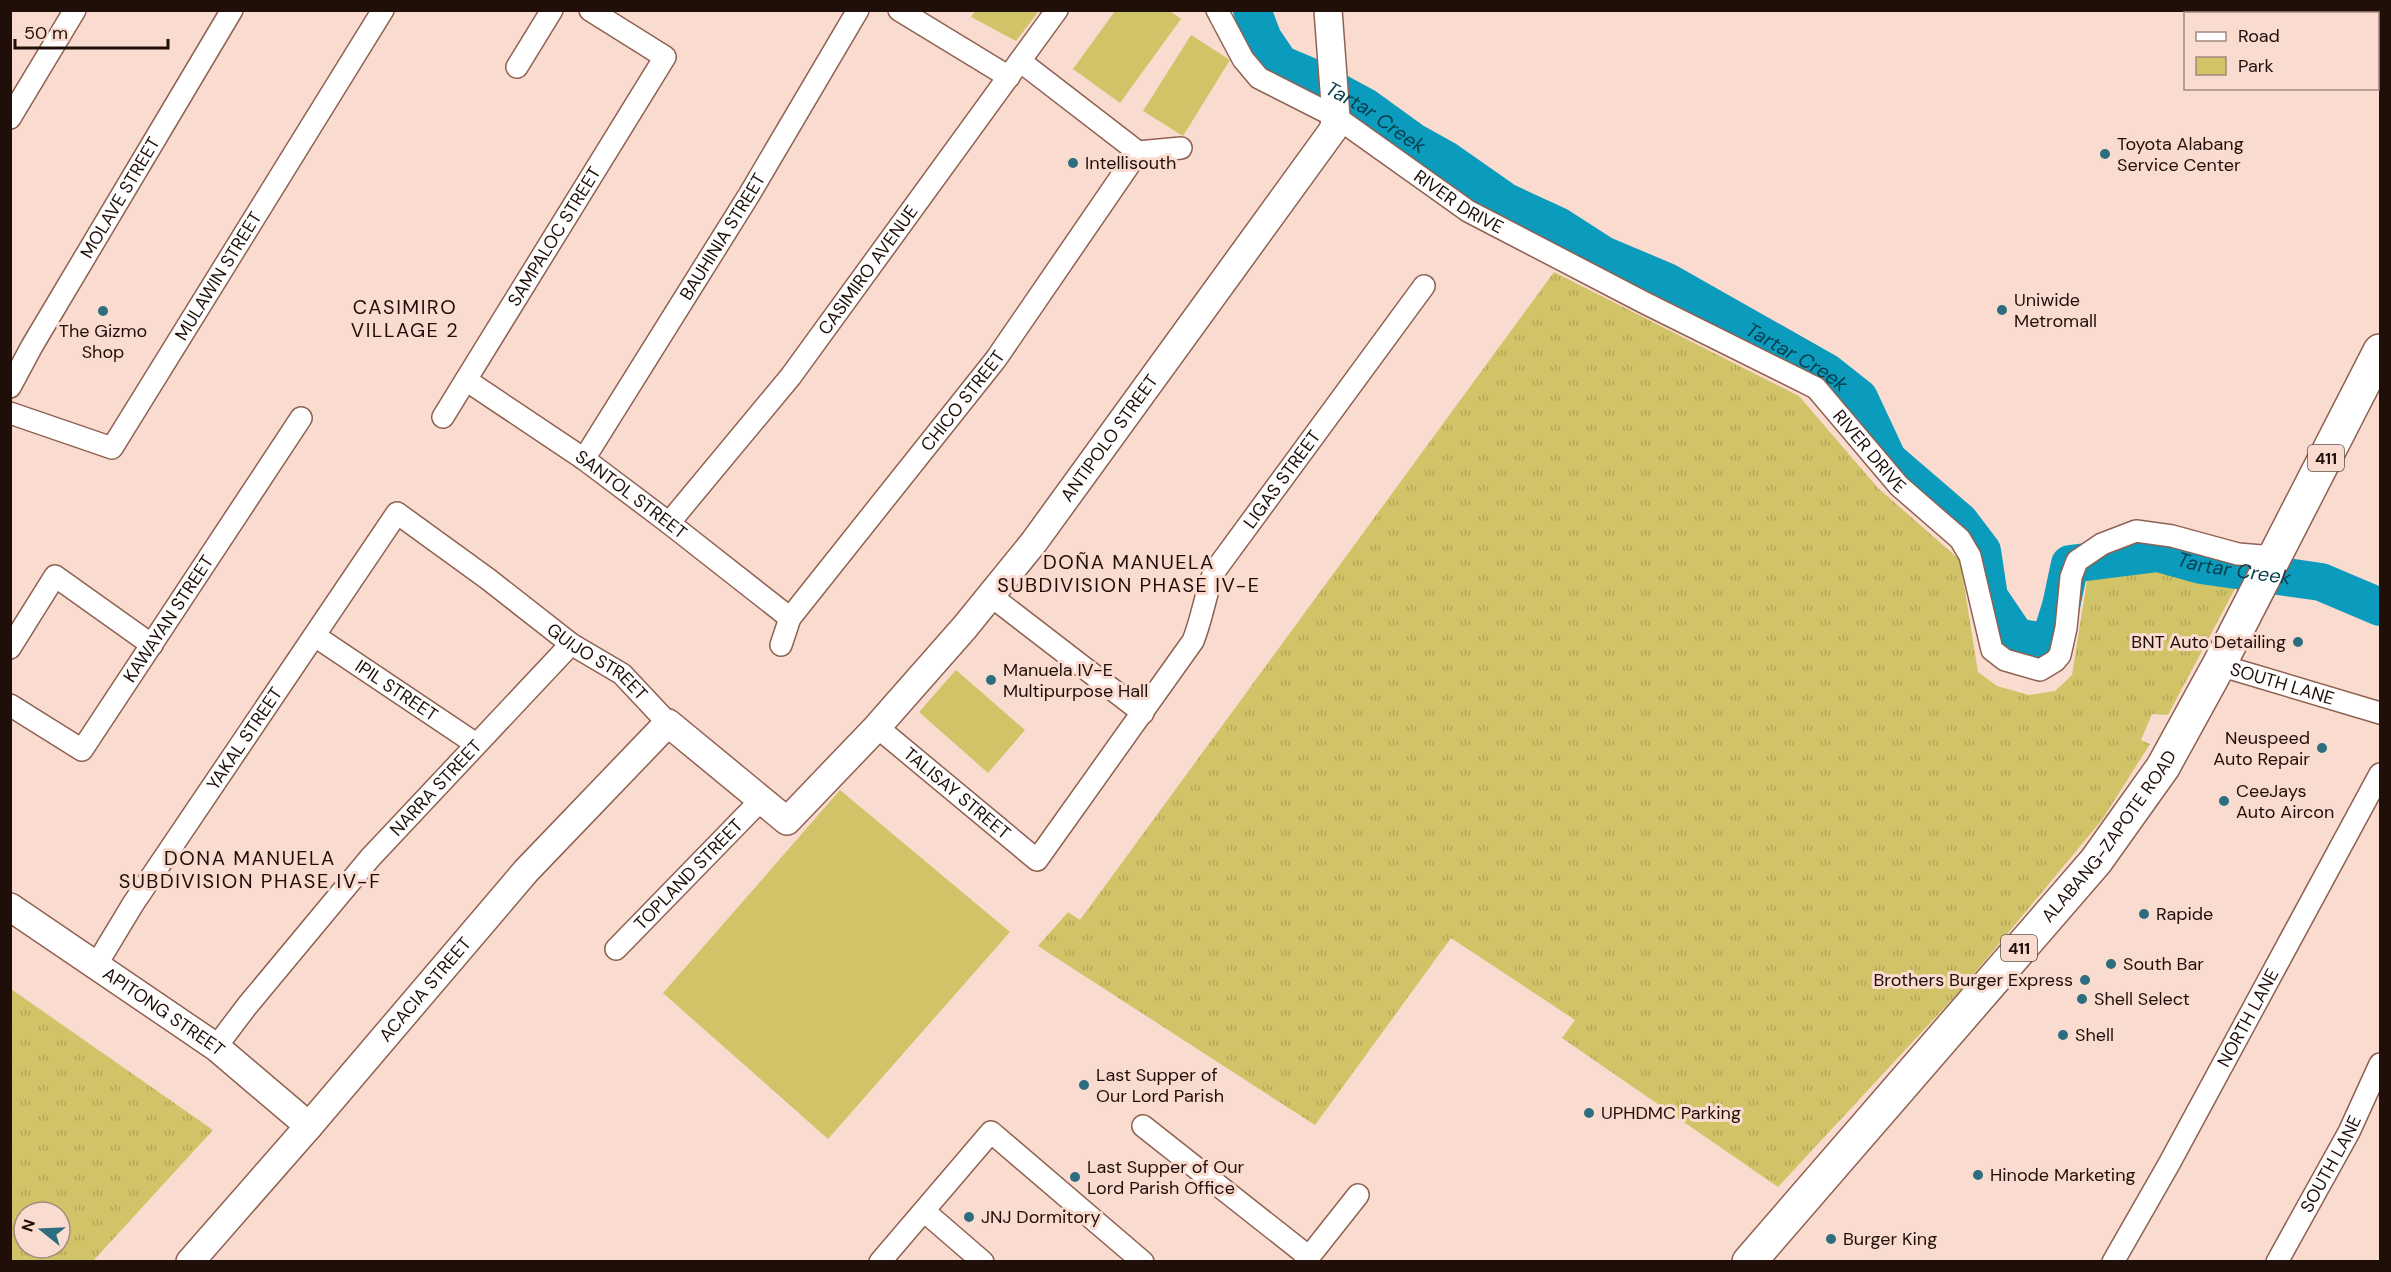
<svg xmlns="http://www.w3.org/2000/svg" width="2391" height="1272" font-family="'DM Sans',sans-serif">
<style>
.grass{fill:url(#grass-tufts);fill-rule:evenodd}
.green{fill:#d1c468}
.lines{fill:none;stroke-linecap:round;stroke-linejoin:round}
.river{stroke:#0b9bbd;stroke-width:38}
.minor-casing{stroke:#8e6151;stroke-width:24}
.tertiary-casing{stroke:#8e6151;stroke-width:30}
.trunk-casing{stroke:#8e6151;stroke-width:36}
.minor{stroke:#fff;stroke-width:21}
.tertiary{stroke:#fff;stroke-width:27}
.trunk{stroke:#fff;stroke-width:33}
.poi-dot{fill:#2c6d80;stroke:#fadbcf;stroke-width:2}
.labels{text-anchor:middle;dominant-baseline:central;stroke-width:6;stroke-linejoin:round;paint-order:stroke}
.shield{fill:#fadbcf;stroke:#614c44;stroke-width:1.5}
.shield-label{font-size:16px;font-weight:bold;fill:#200f09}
.poi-label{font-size:18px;fill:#200f09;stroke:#fadbcf;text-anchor:start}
.street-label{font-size:18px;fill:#200f09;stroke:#fadbcf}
.water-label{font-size:20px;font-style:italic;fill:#083e4d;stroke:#fadbcf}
.neighbourhood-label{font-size:20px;letter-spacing:1.5px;fill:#200f09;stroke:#fadbcf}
</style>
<defs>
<pattern id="grass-tufts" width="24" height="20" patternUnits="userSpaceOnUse" patternTransform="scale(1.5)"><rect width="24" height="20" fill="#d1c468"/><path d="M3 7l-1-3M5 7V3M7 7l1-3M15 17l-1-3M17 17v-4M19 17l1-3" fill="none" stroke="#b3a759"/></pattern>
</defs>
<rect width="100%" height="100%" fill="#fadbcf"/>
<!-- grass -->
<g class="grass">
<polygon points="1554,272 1799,396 1878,488 1960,560 1978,672 1997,686 2029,695 2055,691 2072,675 2087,580 2132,556 2150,558 2238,583 2168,715 2152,714 2141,740 2150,744 2102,820 1959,992 1778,1187 1562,1038 1575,1020 1451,938 1315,1125 1038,946 1068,912 1080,920"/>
<path d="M 11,989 L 213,1130 L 93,1261 L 11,1261 ZM 24,1212 L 60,1212 L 60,1248 L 24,1248 Z"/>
</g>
<!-- green -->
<g class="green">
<polygon points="975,11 975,10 1039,11 1016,41 971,17"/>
<polygon points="1115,11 1170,11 1181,19 1120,103 1073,69"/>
<polygon points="1191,35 1230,60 1183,136 1143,111"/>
<polygon points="956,670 1025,730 988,773 919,712"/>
<polygon points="840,790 1010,932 828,1139 663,993"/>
</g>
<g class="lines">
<!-- river -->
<path class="river" id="s1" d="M 1252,10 L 1263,39 L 1280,64 L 1306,75 L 1365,107 L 1412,141 L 1446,160 L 1506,202 L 1558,226 L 1603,255 L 1667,282 L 1826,372 L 1859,398 L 1888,460 L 1960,522 L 1982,551 L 1989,597 L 2016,637 L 2038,641 L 2052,635 L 2061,606 L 2070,564 L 2158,553 L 2201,565 L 2321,582 L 2380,607"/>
<defs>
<g id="minor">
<polyline points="899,10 1009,77"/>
<path id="s2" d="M 1217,10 L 1243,59 L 1259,78 L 1336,117 L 1468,211 L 1645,303 L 1816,388 L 1899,486 L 1960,539 L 1970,556 L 1992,650 L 2005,660 L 2040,670 L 2055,661 L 2060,655 L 2066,628 L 2071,577 L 2077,561 L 2102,544 L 2136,531 L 2172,536 L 2238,554 L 2274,557"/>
<polyline points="1020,61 1138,152 1181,148"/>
<polyline points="517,67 552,10"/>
<polyline points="10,118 75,10"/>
<path id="s3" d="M 466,380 L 584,459 L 669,523 L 790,618"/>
<path id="s4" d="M 10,387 L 32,346 L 232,10"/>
<path id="s5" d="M 10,413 L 112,448 L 383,10"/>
<path id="s6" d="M 443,417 L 665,57 L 590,10"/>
<path id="s7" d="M 584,459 L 749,195 L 858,10"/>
<path id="s8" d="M 669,523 L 791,376 L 1057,10"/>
<polyline points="991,596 1143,713"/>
<path id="s9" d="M 315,636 L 476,744"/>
<path id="s10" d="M 781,645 L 790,618 L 996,359 L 1138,152"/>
<polyline points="10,648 55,576 152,645"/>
<path id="s11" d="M 2219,665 L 2380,713"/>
<path id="s12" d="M 10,705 L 82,750 L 301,418"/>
<path id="s13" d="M 877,727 L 1037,860 L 1193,641 C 1202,619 1205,595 1214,572 L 1424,286"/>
<path id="s14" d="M 616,949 L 761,800"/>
<path id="s15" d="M 95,967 L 133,904 L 397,513 L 488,579 L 571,644 L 622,674 L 668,723"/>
<path id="s16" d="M 216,1047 L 247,1006 L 370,858 L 571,644"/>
<polyline points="1143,1126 1309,1257"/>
<polyline points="924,1211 983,1262"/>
<polyline points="880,1262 991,1132 1143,1262"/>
<polyline points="1305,1262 1358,1195"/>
<path id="s17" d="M 2113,1262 L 2169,1164 L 2380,774"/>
<path id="s18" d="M 2277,1262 L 2349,1132 L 2380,1064"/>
</g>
<g id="tertiary">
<path id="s19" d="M 10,907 L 216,1047 L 309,1126"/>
<path id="s20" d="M 190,1262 L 309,1126 L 526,871 L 668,723 L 787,821 L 877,727 L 965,627 L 1034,542 L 1333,130 L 1336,117 L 1328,10"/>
</g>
<g id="trunk">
<path id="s21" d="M 1749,1262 L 2096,861 L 2163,767 L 2219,665 L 2380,351"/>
</g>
</defs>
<!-- minor casing -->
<use href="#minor" class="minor-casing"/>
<!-- tertiary casing -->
<use href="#tertiary" class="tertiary-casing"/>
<!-- trunk casing -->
<use href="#trunk" class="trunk-casing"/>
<!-- minor -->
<use href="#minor" class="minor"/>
<!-- tertiary -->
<use href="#tertiary" class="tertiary"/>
<!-- trunk -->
<use href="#trunk" class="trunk"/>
</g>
<!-- markers -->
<g class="poi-dot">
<circle cx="2105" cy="154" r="6"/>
<circle cx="1073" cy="163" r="6"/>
<circle cx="2002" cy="310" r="6"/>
<circle cx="103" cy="311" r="6"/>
<circle cx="2298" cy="642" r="6"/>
<circle cx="991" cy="680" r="6"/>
<circle cx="2322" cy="748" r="6"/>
<circle cx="2224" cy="801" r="6"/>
<circle cx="2144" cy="914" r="6"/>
<circle cx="2111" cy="964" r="6"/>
<circle cx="2085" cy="980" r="6"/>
<circle cx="2082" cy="999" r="6"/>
<circle cx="2063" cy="1035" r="6"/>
<circle cx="1084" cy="1085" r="6"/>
<circle cx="1589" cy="1113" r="6"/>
<circle cx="1978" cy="1175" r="6"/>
<circle cx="1075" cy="1177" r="6"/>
<circle cx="969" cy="1217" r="6"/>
<circle cx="1831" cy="1239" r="6"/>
</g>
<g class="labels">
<!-- shield labels -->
<g class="shield">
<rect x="2308" y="445" width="36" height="26" rx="4.5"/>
<rect x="2001" y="935" width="36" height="26" rx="4.5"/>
</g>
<g class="shield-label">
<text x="2326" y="458">411</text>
<text x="2019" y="948">411</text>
</g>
<!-- poi labels -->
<g class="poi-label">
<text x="2117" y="144">Toyota Alabang<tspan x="2117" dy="21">Service Center</tspan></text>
<text x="1085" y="163">Intellisouth</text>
<text x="2014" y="300">Uniwide<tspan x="2014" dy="21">Metromall</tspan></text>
<text x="103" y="331" text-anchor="middle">The Gizmo<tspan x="103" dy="21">Shop</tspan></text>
<text x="2286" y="642" text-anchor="end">BNT Auto Detailing</text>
<text x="1003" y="670">Manuela IV-E<tspan x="1003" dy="21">Multipurpose Hall</tspan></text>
<text x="2310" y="738" text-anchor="end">Neuspeed<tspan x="2310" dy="21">Auto Repair</tspan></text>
<text x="2236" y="791">CeeJays<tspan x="2236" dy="21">Auto Aircon</tspan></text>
<text x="2156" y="914">Rapide</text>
<text x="2123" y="964">South Bar</text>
<text x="2073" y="980" text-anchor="end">Brothers Burger Express</text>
<text x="2094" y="999">Shell Select</text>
<text x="2075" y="1035">Shell</text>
<text x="1096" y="1075">Last Supper of<tspan x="1096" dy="21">Our Lord Parish</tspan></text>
<text x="1601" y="1113">UPHDMC Parking</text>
<text x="1087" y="1167">Last Supper of Our<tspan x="1087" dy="21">Lord Parish Office</tspan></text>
<text x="1990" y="1175">Hinode Marketing</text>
<text x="981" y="1217">JNJ Dormitory</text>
<text x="1843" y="1239">Burger King</text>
</g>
<!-- street labels -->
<g class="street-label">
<text stroke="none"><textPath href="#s4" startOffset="219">MOLAVE STREET</textPath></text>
<text stroke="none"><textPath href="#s2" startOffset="316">RIVER DRIVE</textPath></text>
<text stroke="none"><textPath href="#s7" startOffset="262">BAUHINIA STREET</textPath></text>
<text stroke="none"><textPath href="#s6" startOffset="212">SAMPALOC STREET</textPath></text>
<text stroke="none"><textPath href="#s8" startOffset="322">CASIMIRO AVENUE</textPath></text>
<text stroke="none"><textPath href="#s5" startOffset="310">MULAWIN STREET</textPath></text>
<text stroke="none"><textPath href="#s10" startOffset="306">CHICO STREET</textPath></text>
<text stroke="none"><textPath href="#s20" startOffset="1376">ANTIPOLO STREET</textPath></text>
<text stroke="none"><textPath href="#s2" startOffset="802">RIVER DRIVE</textPath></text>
<text stroke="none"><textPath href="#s13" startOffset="664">LIGAS STREET</textPath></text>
<text stroke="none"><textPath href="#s3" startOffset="201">SANTOL STREET</textPath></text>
<text stroke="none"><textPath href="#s12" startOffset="242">KAWAYAN STREET</textPath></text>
<text stroke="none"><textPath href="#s15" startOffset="795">GUIJO STREET</textPath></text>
<text stroke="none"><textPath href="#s11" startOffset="66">SOUTH LANE</textPath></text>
<text stroke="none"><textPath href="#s9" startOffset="98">IPIL STREET</textPath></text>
<text stroke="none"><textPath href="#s15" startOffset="273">YAKAL STREET</textPath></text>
<text stroke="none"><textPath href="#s16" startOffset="340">NARRA STREET</textPath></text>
<text stroke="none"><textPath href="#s13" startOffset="104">TALISAY STREET</textPath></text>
<text stroke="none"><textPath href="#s21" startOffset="558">ALABANG-ZAPOTE ROAD</textPath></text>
<text stroke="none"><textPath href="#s14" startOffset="104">TOPLAND STREET</textPath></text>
<text stroke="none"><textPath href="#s20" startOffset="360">ACACIA STREET</textPath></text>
<text stroke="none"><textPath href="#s19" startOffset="186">APITONG STREET</textPath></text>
<text stroke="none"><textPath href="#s17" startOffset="279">NORTH LANE</textPath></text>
<text stroke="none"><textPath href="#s18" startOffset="112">SOUTH LANE</textPath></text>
</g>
<!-- water labels -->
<g class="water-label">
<text stroke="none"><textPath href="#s1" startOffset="171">Tartar Creek</textPath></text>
<text stroke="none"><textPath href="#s1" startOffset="657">Tartar Creek</textPath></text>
<text stroke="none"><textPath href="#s1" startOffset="1304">Tartar Creek</textPath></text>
</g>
<!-- neighbourhood labels -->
<g class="neighbourhood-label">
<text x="405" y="307">CASIMIRO<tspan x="405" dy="23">VILLAGE 2</tspan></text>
<text x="1129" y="562">DOÑA MANUELA<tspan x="1129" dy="23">SUBDIVISION PHASE IV-E</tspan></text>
<text x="250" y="858">DONA MANUELA<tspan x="250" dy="23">SUBDIVISION PHASE IV-F</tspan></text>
</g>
</g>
<!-- border -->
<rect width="2391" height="1272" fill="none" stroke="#200f09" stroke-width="24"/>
<!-- legend -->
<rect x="2184" y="12" width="195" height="78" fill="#fadbcf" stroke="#a38980" stroke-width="1.5"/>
<rect x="2196" y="32" width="30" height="9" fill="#ffffff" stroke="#a38980" stroke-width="1.5"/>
<text x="2238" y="42" font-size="18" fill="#200f09">Road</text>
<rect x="2196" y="57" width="30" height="18" fill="#d1c468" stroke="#a38980" stroke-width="1.5"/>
<text x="2238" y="72" font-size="18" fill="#200f09">Park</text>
<!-- north arrow -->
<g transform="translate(42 1230) rotate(288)"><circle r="28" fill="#fadbcf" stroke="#a38980" stroke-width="1.5"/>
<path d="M0-4.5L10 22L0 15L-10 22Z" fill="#2c6d80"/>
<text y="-9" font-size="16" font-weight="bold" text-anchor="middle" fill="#200f09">N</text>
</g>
<!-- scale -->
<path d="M15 39v9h153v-9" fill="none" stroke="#200f09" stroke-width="3"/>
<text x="24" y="39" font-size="18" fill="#200f09" stroke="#fadbcf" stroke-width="4.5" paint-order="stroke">50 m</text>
</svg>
